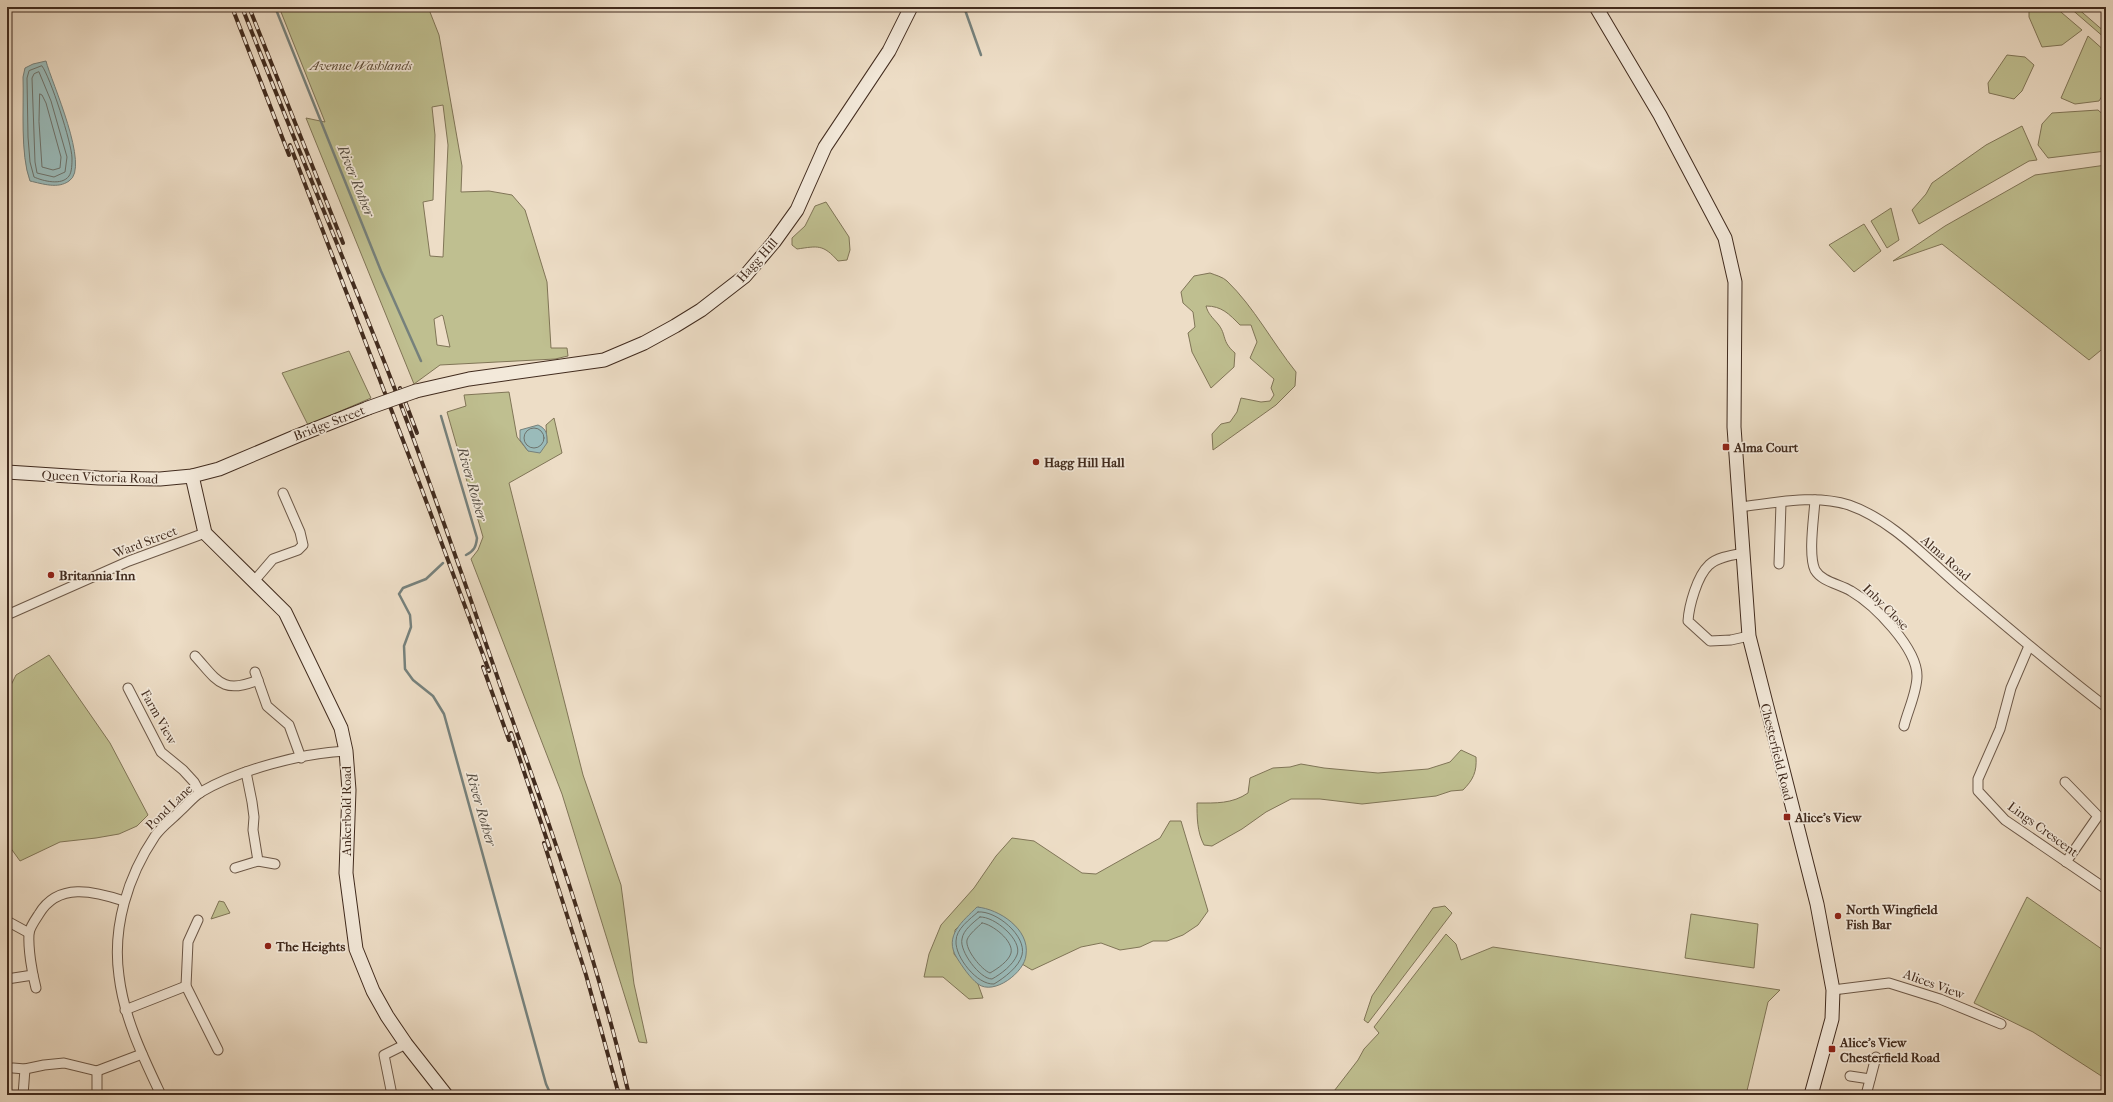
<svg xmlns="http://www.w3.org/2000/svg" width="2113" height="1102" font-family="'IM FELL French Canon',serif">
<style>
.green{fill:#bfbf90;stroke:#807557;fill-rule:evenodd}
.water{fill:#9abbba;stroke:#76817c}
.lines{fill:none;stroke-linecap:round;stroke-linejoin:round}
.shore{stroke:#6e736c;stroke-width:1}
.stream{stroke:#76817c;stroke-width:2.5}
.street-casing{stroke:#6c5848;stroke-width:11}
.secondary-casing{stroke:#412b1e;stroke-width:15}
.street{stroke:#f3e9da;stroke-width:9}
.secondary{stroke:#f3e9da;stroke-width:13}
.rail-casing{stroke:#412b1e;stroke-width:4}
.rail{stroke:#f3e9da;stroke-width:2.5;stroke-dasharray:8;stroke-linecap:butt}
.secondary-bridge-casing{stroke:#412b1e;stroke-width:15;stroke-linecap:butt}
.secondary-bridge{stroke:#f3e9da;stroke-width:13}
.poi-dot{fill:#8f2418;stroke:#f3e9da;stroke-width:1.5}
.labels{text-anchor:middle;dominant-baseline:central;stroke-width:3.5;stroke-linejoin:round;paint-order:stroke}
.park-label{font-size:13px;font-style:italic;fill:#5a4935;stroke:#f3e9da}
.street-label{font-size:13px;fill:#412b1e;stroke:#f3e9da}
.poi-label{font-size:13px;font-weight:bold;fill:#412b1e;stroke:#f3e9da;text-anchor:start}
.water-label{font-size:14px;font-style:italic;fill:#574f45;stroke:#f3e9da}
</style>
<rect width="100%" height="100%" fill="#edddc6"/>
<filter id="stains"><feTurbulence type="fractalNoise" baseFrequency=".005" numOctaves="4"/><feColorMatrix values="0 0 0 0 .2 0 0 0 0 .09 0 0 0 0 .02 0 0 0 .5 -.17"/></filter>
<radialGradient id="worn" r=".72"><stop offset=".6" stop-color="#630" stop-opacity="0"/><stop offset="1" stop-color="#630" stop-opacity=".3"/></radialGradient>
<!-- green -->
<g class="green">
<path d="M 279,7 L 428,7 L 439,35 L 462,166 L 461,192 L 489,191 L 512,195 L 525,210 L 547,282 L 551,348 L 567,348 L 568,356 L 555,359 L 440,365 L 414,384 L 306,118 L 325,122 ZM 443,105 L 448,145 L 443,257 L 430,256 L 423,202 L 433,200 L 435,135 L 432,107 ZM 442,315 L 443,316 L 450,347 L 437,345 L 434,319 Z"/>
<polygon points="2029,7 2055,7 2082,30 2062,45 2042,47 2029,17"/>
<polygon points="2069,7 2076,7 2106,33 2106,39"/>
<polygon points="2088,36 2106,52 2106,90 2099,101 2075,104 2061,98"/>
<polygon points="2007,55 2025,57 2034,65 2022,91 2014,99 1989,93 1988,83"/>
<polygon points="2098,110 2106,117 2106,151 2048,158 2038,145 2042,124 2052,113"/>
<polygon points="2022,126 2037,160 2029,161 1919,224 1912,210 1926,194 1932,183 1986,145"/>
<polygon points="2106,165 2106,346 2089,360 1942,244 1893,261 1945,226 2035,175"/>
<path d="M 826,202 L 849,237 L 850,250 L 847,260 L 838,261 C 823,244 818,246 797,249 L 792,245 L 792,238 L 805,226 L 815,206 Z"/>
<polygon points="1891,208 1899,240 1887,248 1871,221"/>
<polygon points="1864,224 1881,251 1854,272 1829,245"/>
<path d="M 1210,273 C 1215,275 1223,277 1227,281 C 1254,307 1272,342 1296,372 L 1295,386 L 1276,405 L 1213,450 L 1212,434 L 1221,424 L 1230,422 L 1237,412 L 1241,398 L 1261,402 L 1270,401 L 1274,395 L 1271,388 L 1274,379 L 1250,358 L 1257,342 L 1251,325 L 1240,325 C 1229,314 1222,306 1206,306 C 1208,314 1213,318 1218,324 C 1227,335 1221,341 1235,353 L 1234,367 L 1211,388 L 1192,352 L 1188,333 L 1195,327 L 1193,312 L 1183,303 L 1181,292 L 1194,276 Z"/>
<polygon points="349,351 371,398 308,425 282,373"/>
<polygon points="509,392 517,437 528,451 547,443 546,425 554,418 562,453 509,483 583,775 621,885 634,984 647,1043 639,1042 562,794 471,559 478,550 483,537 447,412 466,406 464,395"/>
<polygon points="49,655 110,743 148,815 137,826 119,834 96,838 60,842 20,861 7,843 7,693 16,675"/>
<path d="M 1461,750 L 1476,757 C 1477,772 1473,780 1463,790 L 1451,791 L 1436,796 L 1362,804 L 1320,799 L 1291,799 L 1266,812 L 1242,829 L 1212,846 L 1204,845 C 1197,832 1197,817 1197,803 C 1216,803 1232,804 1248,793 L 1250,778 L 1273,768 L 1290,767 L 1301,764 L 1324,768 L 1378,773 L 1428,769 L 1450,762 Z"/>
<path d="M 1170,821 L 1181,821 L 1208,911 L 1198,925 L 1183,935 L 1167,941 L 1153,941 L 1140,947 L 1120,950 L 1101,943 L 1081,947 L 1032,970 L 1022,964 C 1030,950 1023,930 1009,921 C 1001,914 988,911 978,907 L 955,930 L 954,954 L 978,984 L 983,998 L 969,999 L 943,977 L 924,977 L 929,954 L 941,925 L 974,888 L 996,856 L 1012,838 L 1034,841 L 1082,873 L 1096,874 L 1160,838 Z"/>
<polygon points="2027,897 2106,952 2106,1079 2033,1032 1974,1003"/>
<polygon points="219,901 224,902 230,913 211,919"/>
<polygon points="1445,906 1452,913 1368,1023 1364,1020 1372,996 1433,908"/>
<polygon points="1691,914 1758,924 1754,968 1685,958"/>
<polygon points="1446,934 1456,944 1461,960 1493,947 1780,990 1768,1002 1746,1095 1331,1095 1358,1060 1364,1049 1379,1033 1374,1027"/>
</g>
<!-- water -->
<g class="water">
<path d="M 46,61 C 51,81 91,168 69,181 C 58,189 43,184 30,181 C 20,154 24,107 23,77 L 25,68 L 33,64 Z"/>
<path d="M 538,425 C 547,429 547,434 547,443 L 540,453 L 528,451 L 520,440 L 520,430 Z"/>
<path d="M 977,907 C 999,909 1030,929 1026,955 C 1025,972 994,996 978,984 C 970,978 962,966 957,958 C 943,936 963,921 977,907 Z"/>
</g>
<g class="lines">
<!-- shore -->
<g class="shore">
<path d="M 42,66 C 50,76 72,144 72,158 C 72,163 72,172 69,176 C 62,186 43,181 34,177 L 30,162 L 28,137 L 27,78 L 29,71 Z"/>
<polygon points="39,72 51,101 67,157 65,172 54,177 37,173 35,162 32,78 34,74"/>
<polygon points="40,94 42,95 46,103 61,157 60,168 53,170 42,167 39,122"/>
<circle cx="534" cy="438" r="10"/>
<path d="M 978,912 C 996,910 1027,936 1022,955 C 1019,967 1004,978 994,984 C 977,985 955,957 956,941 C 956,929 970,919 978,912 Z"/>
<path d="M 980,917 C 994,916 1023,940 1017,955 C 1013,965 1001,974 992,979 C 980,979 959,951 962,939 C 963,930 974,922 980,917 Z"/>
<path d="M 982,923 C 992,924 1014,941 1011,953 C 1009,961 997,969 990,973 C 982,970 965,950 967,940 C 969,934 978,927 982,923 Z"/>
</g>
<!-- stream -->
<g class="stream">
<polyline points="275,7 381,271 421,361"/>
<polyline points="964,7 981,55"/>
<path d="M 441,416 L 477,538 C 476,547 474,551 466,555"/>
<polyline points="443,563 426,579 403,588 399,594 410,615 411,627 404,646 405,669 413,680 433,696 444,714 546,1084 551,1095"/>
</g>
<defs>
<g id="street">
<path d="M 1815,500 C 1814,517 1808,555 1815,570 C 1822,582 1840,584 1851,591 C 1875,605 1917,648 1917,676 C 1917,692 1908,710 1904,726"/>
<path d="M 1740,507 C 1775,503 1814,494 1849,505 C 1892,520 1926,558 1960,587 C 2008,628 2056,669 2106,707"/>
<path d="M 1744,553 C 1733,555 1717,557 1709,565 C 1697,576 1689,606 1688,621 L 1710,641 L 1731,640 L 1749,636"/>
<polyline points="1779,564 1781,503"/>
<polyline points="255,580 273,559 298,550 303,545 300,532 283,493"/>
<polyline points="7,615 129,561 205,533"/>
<polyline points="2029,646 2011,688 2000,729 1978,779 1978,791 2005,820 2106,889"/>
<path d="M 195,656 C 217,680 222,695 258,680"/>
<polyline points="255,672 267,706 289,725 301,758"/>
<polyline points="128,688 161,752 183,770 194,782 200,793"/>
<polyline points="246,772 252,802 254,817 253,830 258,861 275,864"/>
<polyline points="2065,782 2098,816 2066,862"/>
<polyline points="235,868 258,861"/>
<polyline points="198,920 188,942 186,986 218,1050"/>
<polyline points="7,921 29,933"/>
<polyline points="7,979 33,975"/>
<path d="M 36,988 C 32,973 28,949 29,933 C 30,927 35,920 39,914 C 58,882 94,891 124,901"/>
<polyline points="1833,990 1889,983 1940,999 2001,1024"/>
<polyline points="125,1010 186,986"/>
<polyline points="13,1068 25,1069 44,1065 64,1063 97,1071 142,1054"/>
<polyline points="97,1071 97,1095"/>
<polyline points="1850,1076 1870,1079"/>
<polyline points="23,1095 25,1069"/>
<path d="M 161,1095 C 143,1057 124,1018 119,976 C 112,927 128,876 155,836 C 161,827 171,820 179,812 C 186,806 193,797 201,792 C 239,770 302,753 346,751"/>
<polyline points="392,1095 384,1055 406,1044"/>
<polyline points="1866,1095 1876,1057"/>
</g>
<g id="secondary">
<polyline points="1596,7 1660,115 1725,238 1735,282 1734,427 1749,636 1817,904 1833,990 1832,1019 1811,1095"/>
<polyline points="416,391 469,379 604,360 644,343 675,326 701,310 745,276 774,242 797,210 825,147 889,51 911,7"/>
<polyline points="7,472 99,478 160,479 192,476 219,469 297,436 368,408"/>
<polyline points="192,476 205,533 285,612 341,728 346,751 349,790 346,873 356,949 373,991 387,1016 406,1044 446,1095"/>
</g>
</defs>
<!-- street casing -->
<use href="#street" class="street-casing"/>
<!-- secondary casing -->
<use href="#secondary" class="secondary-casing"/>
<!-- street -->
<use href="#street" class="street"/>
<!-- secondary -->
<use href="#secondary" class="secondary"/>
<defs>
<g id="rail">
<polyline points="232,7 289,155"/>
<path d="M 242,7 C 290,130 341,251 389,374 C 431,482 468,592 506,702 C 552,831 598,962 629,1095"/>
<polyline points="249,7 343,243"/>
<polyline points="290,145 422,490 489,671"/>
<polyline points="400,388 417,433"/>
<polyline points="483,667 509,740"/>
<polyline points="511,733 550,849"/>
<polyline points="544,843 586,975 619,1095"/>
</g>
</defs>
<!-- rail casing -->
<use href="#rail" class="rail-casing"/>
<!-- rail -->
<use href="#rail" class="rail"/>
<defs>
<polyline id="secondary-bridge" points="368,408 416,391"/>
</defs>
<!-- secondary-bridge casing -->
<use href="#secondary-bridge" class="secondary-bridge-casing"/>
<!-- secondary-bridge -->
<use href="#secondary-bridge" class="secondary-bridge"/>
</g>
<!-- markers -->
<g class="poi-dot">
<rect x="1722" y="443" width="8" height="8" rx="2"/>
<circle cx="1036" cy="462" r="4"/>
<circle cx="51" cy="575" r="4"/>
<rect x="1783" y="813" width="8" height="8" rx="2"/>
<circle cx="1838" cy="916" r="4"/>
<circle cx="268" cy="946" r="4"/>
<rect x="1828" y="1045" width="8" height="8" rx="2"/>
</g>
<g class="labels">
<!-- park labels -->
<g class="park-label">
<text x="361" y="65">Avenue Washlands</text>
</g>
<!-- street labels -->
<g class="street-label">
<text transform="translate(757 260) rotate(-48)">Hagg Hill</text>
<text transform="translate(329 423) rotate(-21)">Bridge Street</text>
<text transform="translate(100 477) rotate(2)">Queen Victoria Road</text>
<text transform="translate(145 542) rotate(-21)">Ward Street</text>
<text transform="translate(1946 558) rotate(41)">Alma Road</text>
<text transform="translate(1886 607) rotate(45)">Inby Close</text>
<text transform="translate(159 717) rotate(61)">Farm View</text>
<text transform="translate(1777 752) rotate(76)">Chesterfield Road</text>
<text transform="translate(169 807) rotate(-44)">Pond Lane</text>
<text transform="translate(346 811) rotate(-90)">Ankerbold Road</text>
<text transform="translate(2043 829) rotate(36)">Lings Crescent</text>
<text transform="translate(1934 984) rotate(20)">Alices View</text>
</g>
<!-- poi labels -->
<g class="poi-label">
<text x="1734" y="447">Alma Court</text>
<text x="1044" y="462">Hagg Hill Hall</text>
<text x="59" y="575">Britannia Inn</text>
<text x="1795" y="817">Alice's View</text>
<text x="1846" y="909">North Wingfield<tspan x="1846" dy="15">Fish Bar</tspan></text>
<text x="276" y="946">The Heights</text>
<text x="1840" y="1042">Alice's View<tspan x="1840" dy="15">Chesterfield Road</tspan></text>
</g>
<!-- water labels -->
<g class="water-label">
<text transform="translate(356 181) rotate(68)">River Rother</text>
<text transform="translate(472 484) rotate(74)">River Rother</text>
<text transform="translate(481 809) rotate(74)">River Rother</text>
</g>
</g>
<!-- margin -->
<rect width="2113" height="1102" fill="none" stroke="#edddc6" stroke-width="24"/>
<rect x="8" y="8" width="2097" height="1086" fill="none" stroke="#412b1e" stroke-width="2"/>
<rect x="12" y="12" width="2089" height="1078" fill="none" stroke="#412b1e"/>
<rect width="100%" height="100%" filter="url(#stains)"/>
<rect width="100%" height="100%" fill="url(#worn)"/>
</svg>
